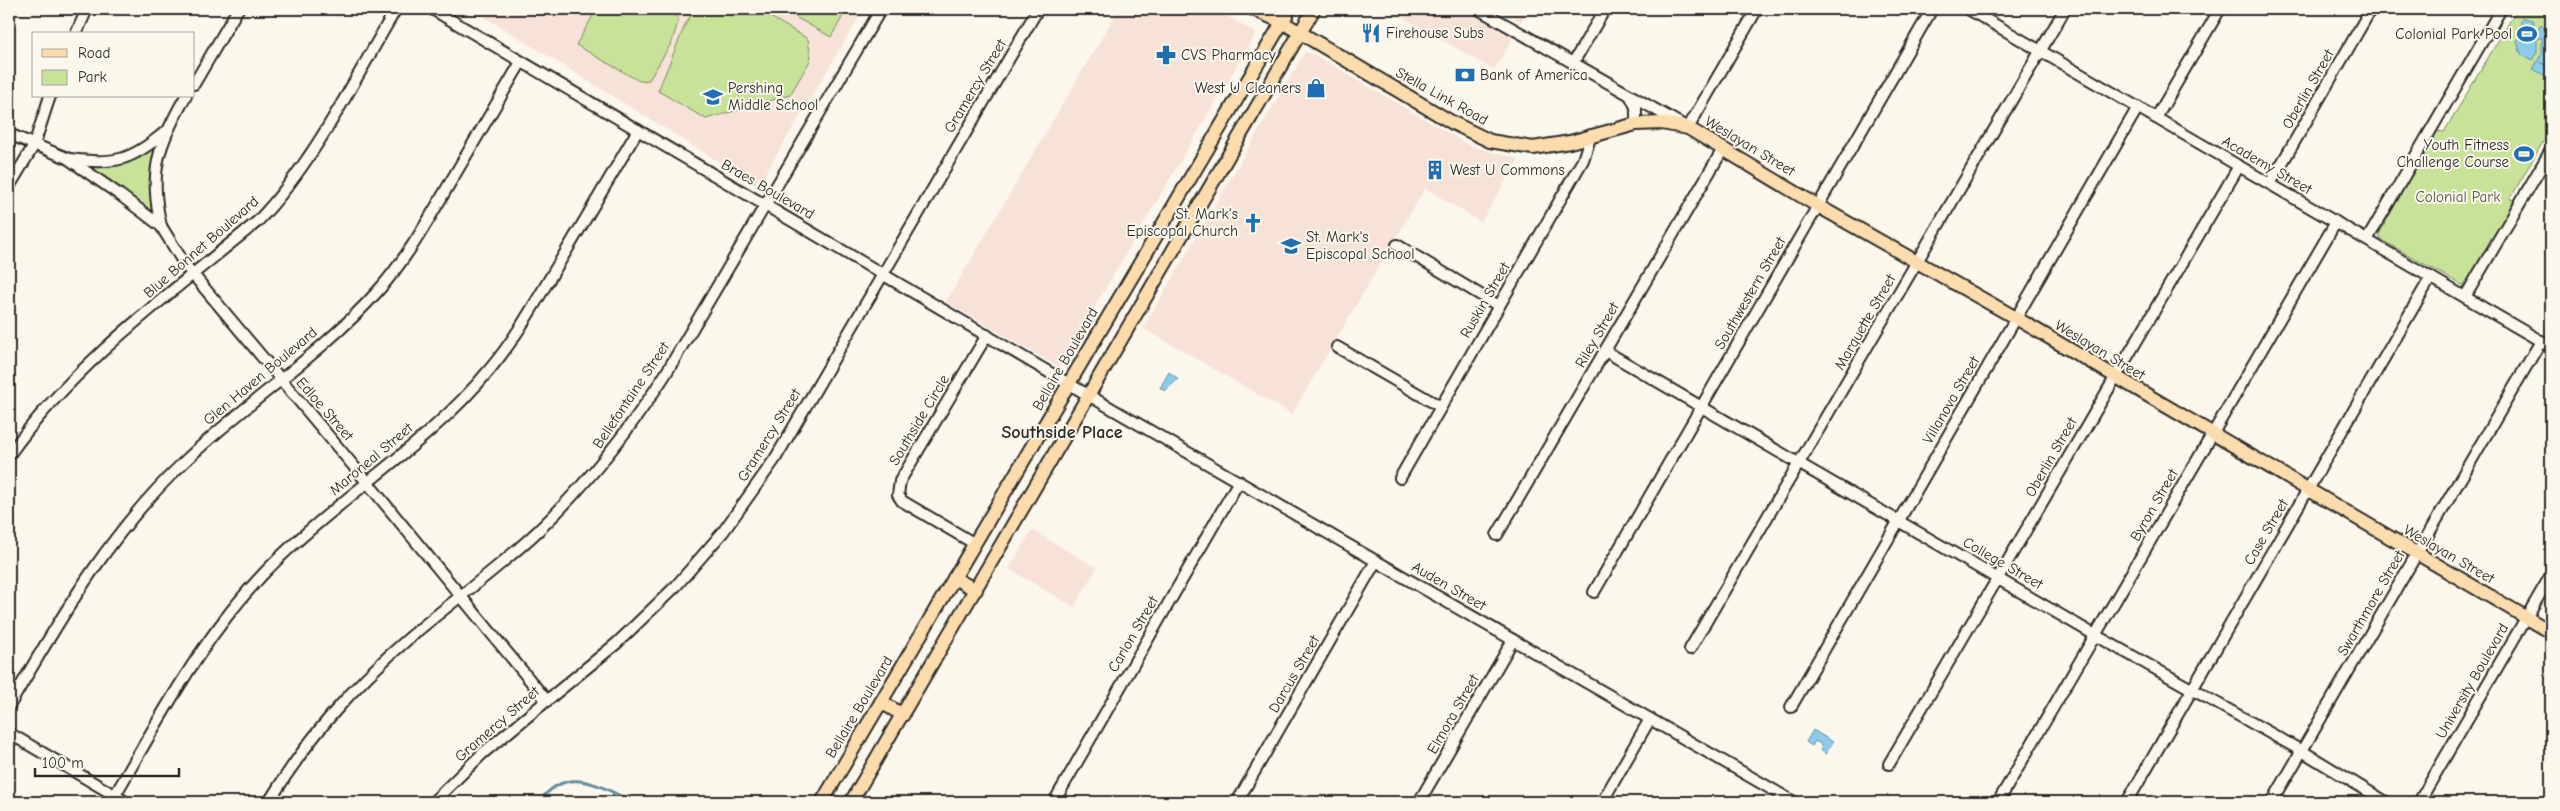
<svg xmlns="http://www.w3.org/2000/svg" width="2560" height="811" font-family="'Comic Neue',sans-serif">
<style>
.built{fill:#f6e2d7}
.green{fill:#c8e299;stroke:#7a8662}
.water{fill:#8bccec;stroke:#658c9f}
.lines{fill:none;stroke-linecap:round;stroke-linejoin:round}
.stream{stroke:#658c9f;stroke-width:3}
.minor-casing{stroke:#2b2b2b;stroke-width:14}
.major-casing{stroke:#2b2b2b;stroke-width:16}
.minor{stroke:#fbf7ec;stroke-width:10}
.major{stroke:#fcdcac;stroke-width:12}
.labels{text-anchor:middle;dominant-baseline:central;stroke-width:4;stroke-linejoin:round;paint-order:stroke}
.poi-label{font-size:15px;fill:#2b2b2b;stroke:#fbf7ec;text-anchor:start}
.street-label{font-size:15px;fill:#2b2b2b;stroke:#fbf7ec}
.park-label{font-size:15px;fill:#525946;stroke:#fbf7ec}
.quarter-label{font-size:18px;font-weight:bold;fill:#2b2b2b;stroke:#fbf7ec}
</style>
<rect width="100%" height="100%" fill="#fbf7ec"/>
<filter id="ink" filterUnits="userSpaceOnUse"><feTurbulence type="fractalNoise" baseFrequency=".02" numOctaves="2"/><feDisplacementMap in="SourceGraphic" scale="10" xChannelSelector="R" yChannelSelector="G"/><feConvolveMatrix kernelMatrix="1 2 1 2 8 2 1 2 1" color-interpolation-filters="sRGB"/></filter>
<g filter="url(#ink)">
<!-- built -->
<g class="built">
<polygon points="472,9 864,9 758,186"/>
<polygon points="1119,9 1215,9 1256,33 1059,367 946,302"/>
<polygon points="1389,9 1462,9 1513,38 1494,70"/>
<polygon points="1497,9 1529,9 1521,22"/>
<polygon points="1305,52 1313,54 1470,146 1519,159 1481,222 1425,188 1292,414 1143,328"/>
<polygon points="1032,530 1097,568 1074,607 1009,569"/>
</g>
<!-- green -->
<g class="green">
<polygon points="597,9 663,9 679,18 672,42 649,80 639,81 576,45"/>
<polygon points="695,9 757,9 808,39 811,59 790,95 706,119 658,91 686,23"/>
<polygon points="781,9 847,9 831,37"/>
<polygon points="2517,9 2551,9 2551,128 2510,199 2515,200 2467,283 2462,285 2380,239 2379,234 2436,131 2444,132"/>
<polygon points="165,132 159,155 161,226 67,158 111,161"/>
</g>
<!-- water -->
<g class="water">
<polygon points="2522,17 2534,21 2533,32 2537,31 2541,25 2551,36 2548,42 2551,45 2551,68 2540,62 2551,69 2551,79 2533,69 2542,53 2542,37 2537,39 2537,52 2532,60 2521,54 2517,41 2522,34 2529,36 2520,27"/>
<polygon points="1169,372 1178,379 1165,391 1160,388"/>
<polygon points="1813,730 1833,742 1826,754 1820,750 1822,745 1815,741 1812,746 1806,742"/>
</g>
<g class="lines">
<!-- stream -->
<path class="stream" d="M 539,802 C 567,764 599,785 632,802"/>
<defs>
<g id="minor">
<polyline points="432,9 1069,384 1794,802"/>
<polyline points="1478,9 1688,128 1757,9"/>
<polyline points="1968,9 2551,347"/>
<polyline points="76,34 87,9"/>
<polyline points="1573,63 1605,9"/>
<polyline points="194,84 238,9"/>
<polyline points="1631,97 1636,107 1636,124"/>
<polyline points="2156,118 2220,9"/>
<polyline points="9,134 67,158 120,195 161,226 185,265 367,482 547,701"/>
<path d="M 70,159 C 114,165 131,161 165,132"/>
<polyline points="2270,184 2371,9"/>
<polyline points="9,187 34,145 50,96"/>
<path d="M 161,226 C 148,171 159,143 186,96"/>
<polyline points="2367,240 2501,9"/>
<polyline points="1397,245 1499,306"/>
<polyline points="2465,297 2551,150"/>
<polyline points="1337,347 1441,407"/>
<polyline points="1605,351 2095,635 2302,751 2386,802"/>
<path d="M 9,455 C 75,362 171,293 258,221 C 315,161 354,80 396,9"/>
<polyline points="1400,478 1583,160 1591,135"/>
<polyline points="1497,535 1723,149"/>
<polyline points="975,544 902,501 898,495 900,481 987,335"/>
<polyline points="1594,592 1932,9"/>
<polyline points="1690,649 2065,9"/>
<path d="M 9,706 C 60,619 109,533 183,463 C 245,403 320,356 377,292 C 405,261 426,224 447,188 C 472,146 496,104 521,62"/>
<polyline points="1791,707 2138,107"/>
<polyline points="9,733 126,802"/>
<polyline points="1889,764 2239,166"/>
<path d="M 111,802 C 162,715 206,628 280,557 C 347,492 431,442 490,369 C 516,338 535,303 556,268 C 584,222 611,176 638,130"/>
<path d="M 269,802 C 308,738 351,688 408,639 C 451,602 498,569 539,530 C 588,483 628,432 665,375 L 881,9"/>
<polyline points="433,802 483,753 617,643 676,586 723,532 775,459 1038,9"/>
<polyline points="1054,802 1239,481"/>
<polyline points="1237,802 1376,561"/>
<polyline points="1419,802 1513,640"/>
<polyline points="1602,802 1650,719"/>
<polyline points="1998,802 2336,222"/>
<polyline points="2127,802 2431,277"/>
<polyline points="2272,802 2541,341"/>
<polyline points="2419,802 2551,575"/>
</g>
<g id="major">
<polyline points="1253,9 1282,22 1453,123 1490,141 1533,148 1570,142 1636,124 1662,123 1688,128 1818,206 2016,318 2551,632"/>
<polyline points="954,578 976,590"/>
<polyline points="881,702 903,715"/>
<polyline points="822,802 1290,9"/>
<polyline points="851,802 1314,9"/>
</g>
</defs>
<!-- minor casing -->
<use href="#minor" class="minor-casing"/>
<!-- major casing -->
<use href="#major" class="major-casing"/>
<!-- minor -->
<use href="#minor" class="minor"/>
<!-- major -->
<use href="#major" class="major"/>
</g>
</g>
<!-- icons -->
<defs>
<symbol id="restaurant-bare" viewBox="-9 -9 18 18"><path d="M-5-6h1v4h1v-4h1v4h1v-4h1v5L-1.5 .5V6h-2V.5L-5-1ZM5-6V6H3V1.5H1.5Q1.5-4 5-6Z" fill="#1f6fb2" stroke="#fbf7ec" stroke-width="2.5" paint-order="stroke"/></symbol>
<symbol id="stadium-bare" viewBox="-9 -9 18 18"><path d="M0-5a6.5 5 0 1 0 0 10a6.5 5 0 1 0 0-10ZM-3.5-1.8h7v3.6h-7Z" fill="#1f6fb2" stroke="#fbf7ec" stroke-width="2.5" paint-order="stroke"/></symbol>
<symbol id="pharmacy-bare" viewBox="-9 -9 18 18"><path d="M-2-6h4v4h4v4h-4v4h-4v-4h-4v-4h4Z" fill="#1f6fb2" stroke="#fbf7ec" stroke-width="2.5" paint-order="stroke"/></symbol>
<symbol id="bank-bare" viewBox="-9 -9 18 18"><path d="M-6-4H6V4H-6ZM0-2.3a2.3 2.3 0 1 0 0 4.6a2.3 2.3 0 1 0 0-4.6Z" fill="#1f6fb2" stroke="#fbf7ec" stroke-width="2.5" paint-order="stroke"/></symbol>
<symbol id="shop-bare" viewBox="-9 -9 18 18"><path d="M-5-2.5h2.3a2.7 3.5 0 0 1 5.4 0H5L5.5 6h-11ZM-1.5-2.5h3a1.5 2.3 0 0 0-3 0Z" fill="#1f6fb2" stroke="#fbf7ec" stroke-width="2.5" paint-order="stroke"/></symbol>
<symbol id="school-bare" viewBox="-9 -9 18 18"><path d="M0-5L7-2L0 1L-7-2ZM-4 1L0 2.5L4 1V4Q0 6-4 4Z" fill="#1f6fb2" stroke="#fbf7ec" stroke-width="2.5" paint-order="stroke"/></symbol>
<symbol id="building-bare" viewBox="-9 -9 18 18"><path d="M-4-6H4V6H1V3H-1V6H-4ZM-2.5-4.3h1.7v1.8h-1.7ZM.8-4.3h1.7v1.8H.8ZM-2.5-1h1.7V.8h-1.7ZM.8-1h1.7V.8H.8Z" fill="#1f6fb2" stroke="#fbf7ec" stroke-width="2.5" paint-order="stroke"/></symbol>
<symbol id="church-bare" viewBox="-9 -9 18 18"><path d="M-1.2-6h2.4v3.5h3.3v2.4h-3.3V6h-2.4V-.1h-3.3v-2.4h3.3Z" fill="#1f6fb2" stroke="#fbf7ec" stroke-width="2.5" paint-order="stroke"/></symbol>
</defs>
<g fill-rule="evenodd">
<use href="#restaurant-bare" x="1357" y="19" width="28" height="28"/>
<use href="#stadium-bare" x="2513" y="20" width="28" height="28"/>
<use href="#pharmacy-bare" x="1152" y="41" width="28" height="28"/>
<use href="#bank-bare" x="1451" y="61" width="28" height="28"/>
<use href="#shop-bare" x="1302" y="74" width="28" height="28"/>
<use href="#school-bare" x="699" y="83" width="28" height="28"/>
<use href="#stadium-bare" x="2510" y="140" width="28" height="28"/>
<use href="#building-bare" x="1421" y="156" width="28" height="28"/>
<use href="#church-bare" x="1239" y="209" width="28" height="28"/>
<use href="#school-bare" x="1277" y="232" width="28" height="28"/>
</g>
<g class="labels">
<!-- poi labels -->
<g class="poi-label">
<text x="1386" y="33">Firehouse Subs</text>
<text x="2512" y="34" text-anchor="end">Colonial Park Pool</text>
<text x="1181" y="55">CVS Pharmacy</text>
<text x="1480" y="75">Bank of America</text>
<text x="728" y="88">Pershing<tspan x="728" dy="17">Middle School</tspan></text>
<text x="1301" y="88" text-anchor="end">West U Cleaners</text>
<text x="2509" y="145" text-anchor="end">Youth Fitness<tspan x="2509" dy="17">Challenge Course</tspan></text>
<text x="1450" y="170">West U Commons</text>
<text x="1238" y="214" text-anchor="end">St. Mark's<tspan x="1238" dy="17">Episcopal Church</tspan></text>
<text x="1306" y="237">St. Mark's<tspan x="1306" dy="17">Episcopal School</tspan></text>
</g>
<!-- street labels -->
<g class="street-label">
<text transform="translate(975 86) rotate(-59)">Gramercy Street</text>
<text transform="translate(2308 89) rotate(-60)">Oberlin Street</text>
<text transform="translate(1442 96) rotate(29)">Stella Link Road</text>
<text transform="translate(1750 146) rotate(31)">Weslayan Street</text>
<text transform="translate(2267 165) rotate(30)">Academy Street</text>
<text transform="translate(768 189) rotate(30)">Braes Boulevard</text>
<text transform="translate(201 247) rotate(-41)">Blue Bonnet Boulevard</text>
<text transform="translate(1750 293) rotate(-60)">Southwestern Street</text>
<text transform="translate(1485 300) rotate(-60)">Ruskin Street</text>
<text transform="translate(1865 322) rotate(-60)">Marquette Street</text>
<text transform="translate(1597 335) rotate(-60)">Riley Street</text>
<text transform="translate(2100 350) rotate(31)">Weslayan Street</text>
<text transform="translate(1065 359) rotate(-60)">Bellaire Boulevard</text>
<text transform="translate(260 376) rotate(-40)">Glen Haven Boulevard</text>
<text transform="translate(631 395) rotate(-56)">Bellefontaine Street</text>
<text transform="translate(1951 400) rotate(-60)">Villanova Street</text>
<text transform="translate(325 409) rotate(49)">Edloe Street</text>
<text transform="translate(919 420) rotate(-59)">Southside Circle</text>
<text transform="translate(769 435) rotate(-58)">Gramercy Street</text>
<text transform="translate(2051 457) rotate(-60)">Oberlin Street</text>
<text transform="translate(371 459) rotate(-40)">Maroneal Street</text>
<text transform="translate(2154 505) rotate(-60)">Byron Street</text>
<text transform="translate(2266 532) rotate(-60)">Case Street</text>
<text transform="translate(2449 554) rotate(30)">Weslayan Street</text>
<text transform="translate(2003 563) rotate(30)">College Street</text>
<text transform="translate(1449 586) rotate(30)">Auden Street</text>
<text transform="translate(2371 603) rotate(-60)">Swarthmore Street</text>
<text transform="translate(1133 634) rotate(-60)">Carlon Street</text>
<text transform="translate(1294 674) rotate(-60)">Darcus Street</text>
<text transform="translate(2472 681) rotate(-60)">University Boulevard</text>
<text transform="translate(859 707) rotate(-59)">Bellaire Boulevard</text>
<text transform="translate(1453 714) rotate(-60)">Elmora Street</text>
<text transform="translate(497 724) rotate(-41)">Gramercy Street</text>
</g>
<!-- park labels -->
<g class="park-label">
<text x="2458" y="197">Colonial Park</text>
</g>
<!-- quarter labels -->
<g class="quarter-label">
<text x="1062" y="432">Southside Place</text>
</g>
</g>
<!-- margin -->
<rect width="2560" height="811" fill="none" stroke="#fbf7ec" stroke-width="30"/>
<rect x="15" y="15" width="2530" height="781" fill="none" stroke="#2b2b2b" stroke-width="2" filter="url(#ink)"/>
<!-- legend -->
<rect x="32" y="32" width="162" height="65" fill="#fbf7ec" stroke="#a8a59f"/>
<rect x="42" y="49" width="25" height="8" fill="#fcdcac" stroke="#a8a59f"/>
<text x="78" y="58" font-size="15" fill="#2b2b2b">Road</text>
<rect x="42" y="70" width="25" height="15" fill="#c8e299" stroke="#a8a59f"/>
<text x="78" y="82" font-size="15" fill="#2b2b2b">Park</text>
<!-- scale -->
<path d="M35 768v8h144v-8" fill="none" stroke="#2b2b2b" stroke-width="2.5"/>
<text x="42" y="768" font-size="15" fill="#2b2b2b" stroke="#fbf7ec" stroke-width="4" paint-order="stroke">100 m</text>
</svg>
